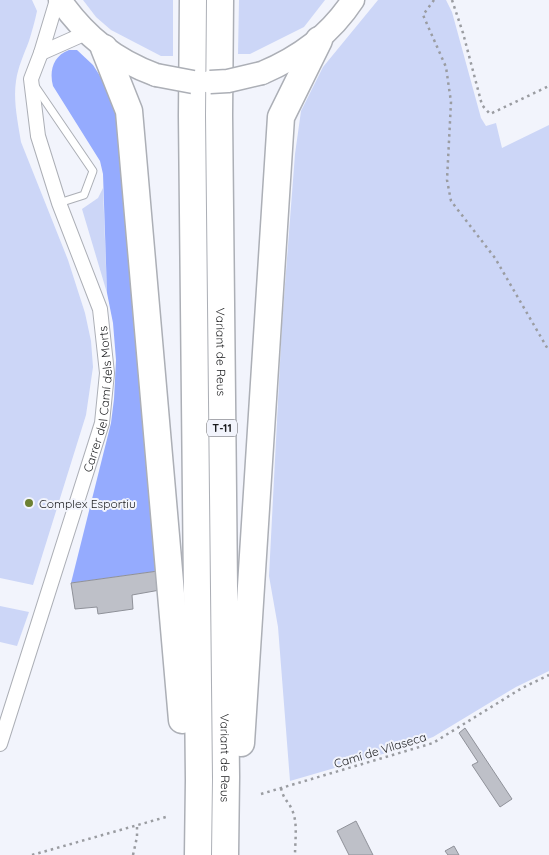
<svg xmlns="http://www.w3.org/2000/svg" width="549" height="855" font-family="Quicksand,sans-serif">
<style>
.green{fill:#ccd6f7}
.forest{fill:#95abfe}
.building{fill:#bec0c8;stroke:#8f9199}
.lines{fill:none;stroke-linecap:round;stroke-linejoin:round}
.service-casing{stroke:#acafb6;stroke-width:9}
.minor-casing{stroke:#acafb6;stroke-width:16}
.primary-casing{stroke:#acafb6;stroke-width:25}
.motorway-casing{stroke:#acafb6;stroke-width:29}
.path{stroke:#9a9ca1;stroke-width:2.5;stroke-dasharray:2.5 4;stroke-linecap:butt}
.service{stroke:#fff;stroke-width:7}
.minor{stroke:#fff;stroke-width:14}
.primary{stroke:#fff;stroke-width:22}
.motorway{stroke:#fff;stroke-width:26}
.primary-bridge-casing{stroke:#acafb6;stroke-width:25;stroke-linecap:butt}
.primary-bridge{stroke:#fff;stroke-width:22}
.poi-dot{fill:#6d8132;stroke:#f2f4fc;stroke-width:2}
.labels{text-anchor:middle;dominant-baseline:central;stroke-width:4;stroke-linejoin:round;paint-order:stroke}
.shield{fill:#f2f4fc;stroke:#5c5d61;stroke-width:1}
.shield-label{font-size:11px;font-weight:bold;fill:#1b1c1e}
.street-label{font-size:12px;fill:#1b1c1e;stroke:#f2f4fc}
.poi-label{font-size:12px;fill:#1b1c1e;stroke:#f2f4fc;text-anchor:start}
</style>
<rect width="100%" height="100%" fill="#f2f4fc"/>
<!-- green -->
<g class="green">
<path d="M 0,0 L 32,0 L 37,11 C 35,21 32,31 29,41 C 24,54 18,67 16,81 C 13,101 18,123 21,142 L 68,260 L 85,313 L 91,341 L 93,367 L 86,415 L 33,585 L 0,578 Z"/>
<polygon points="83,0 173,0 173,56 161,56 111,30 96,17"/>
<polygon points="239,0 325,0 304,27 250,54 238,54"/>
<polygon points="378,0 446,0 452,12 481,118 486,126 496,123 502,148 549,125 549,671 516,687 433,737 400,749 290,781 278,627 269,576 282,324 295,154 301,111 323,67"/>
<polygon points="103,188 107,293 82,209 98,198"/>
<polygon points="0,606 29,612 17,646 0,642"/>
</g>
<!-- forest -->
<path class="forest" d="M 69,50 L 77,50 L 93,65 L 120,107 L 158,571 L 71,583 L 111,423 L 114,399 L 116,360 L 113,323 L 107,293 L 103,174 L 100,161 L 53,86 C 49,71 53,56 69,50 Z"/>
<!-- building -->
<g class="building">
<polygon points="158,571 160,590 132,595 133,609 98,614 97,607 75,609 71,583"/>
<polygon points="465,728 512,799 500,807 472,765 478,762 459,733"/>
<polygon points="356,821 373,855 349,855 337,831"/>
<polygon points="454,846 459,855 448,855 445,851"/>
</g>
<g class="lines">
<defs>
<polyline id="service" points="35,86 93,171 84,195 59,203"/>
<g id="minor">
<polyline points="41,53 86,33"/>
<path id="s1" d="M 0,744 L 102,423 L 107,373 L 100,309 L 59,203 L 38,136 L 31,79 L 41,53 L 57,0"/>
</g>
<g id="primary">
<path d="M 60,0 C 85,36 115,60 156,75"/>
<path d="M 262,73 C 300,57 330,35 353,0"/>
</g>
<g id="motorway">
<polyline points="193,0 192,116 199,780 198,855"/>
<path id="s2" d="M 220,0 L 219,115 L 226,777 L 225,855"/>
<polyline points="104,48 129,111 182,720"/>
<polyline points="241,743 281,117 319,40"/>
</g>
</defs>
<!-- service casing -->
<use href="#service" class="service-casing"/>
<!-- minor casing -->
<use href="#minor" class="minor-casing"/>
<!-- primary casing -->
<use href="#primary" class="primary-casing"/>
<!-- motorway casing -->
<use href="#motorway" class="motorway-casing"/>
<!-- path -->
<g class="path">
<polyline points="434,0 423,15 446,67 451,102 447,180 451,201 495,258 549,351"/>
<polyline points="452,0 463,33 482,105 490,114 549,86"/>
<path d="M 281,788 C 284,801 288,800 292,810 C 298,822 295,841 295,855"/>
<polyline points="261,794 433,743 522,688 549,675"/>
<polyline points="32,855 166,817"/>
<polyline points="133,855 137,837 137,825"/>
</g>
<!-- service -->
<use href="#service" class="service"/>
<!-- minor -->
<use href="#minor" class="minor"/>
<!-- primary -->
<use href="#primary" class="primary"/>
<!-- motorway -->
<use href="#motorway" class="motorway"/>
<defs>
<g id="primary-bridge">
<polyline points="156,75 193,82"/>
<polyline points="210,82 228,81 262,73"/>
</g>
</defs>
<!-- primary-bridge casing -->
<use href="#primary-bridge" class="primary-bridge-casing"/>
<!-- primary-bridge -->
<use href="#primary-bridge" class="primary-bridge"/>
</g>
<!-- markers -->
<circle class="poi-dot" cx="29" cy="503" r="5"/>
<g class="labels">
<!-- shield labels -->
<rect class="shield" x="207" y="419.5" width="30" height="17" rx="4"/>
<g class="shield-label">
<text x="222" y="428">T-11</text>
</g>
<!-- street labels -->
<g class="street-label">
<text stroke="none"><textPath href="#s2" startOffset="352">Variant de Reus</textPath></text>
<text stroke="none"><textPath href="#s1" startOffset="360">Carrer del Camí dels Morts</textPath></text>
<text transform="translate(380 750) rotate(-17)">Camí de Vilaseca</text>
<text stroke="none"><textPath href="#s2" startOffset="758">Variant de Reus</textPath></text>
</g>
<!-- poi labels -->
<g class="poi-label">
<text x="39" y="503">Complex Esportiu</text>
</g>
</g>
</svg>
